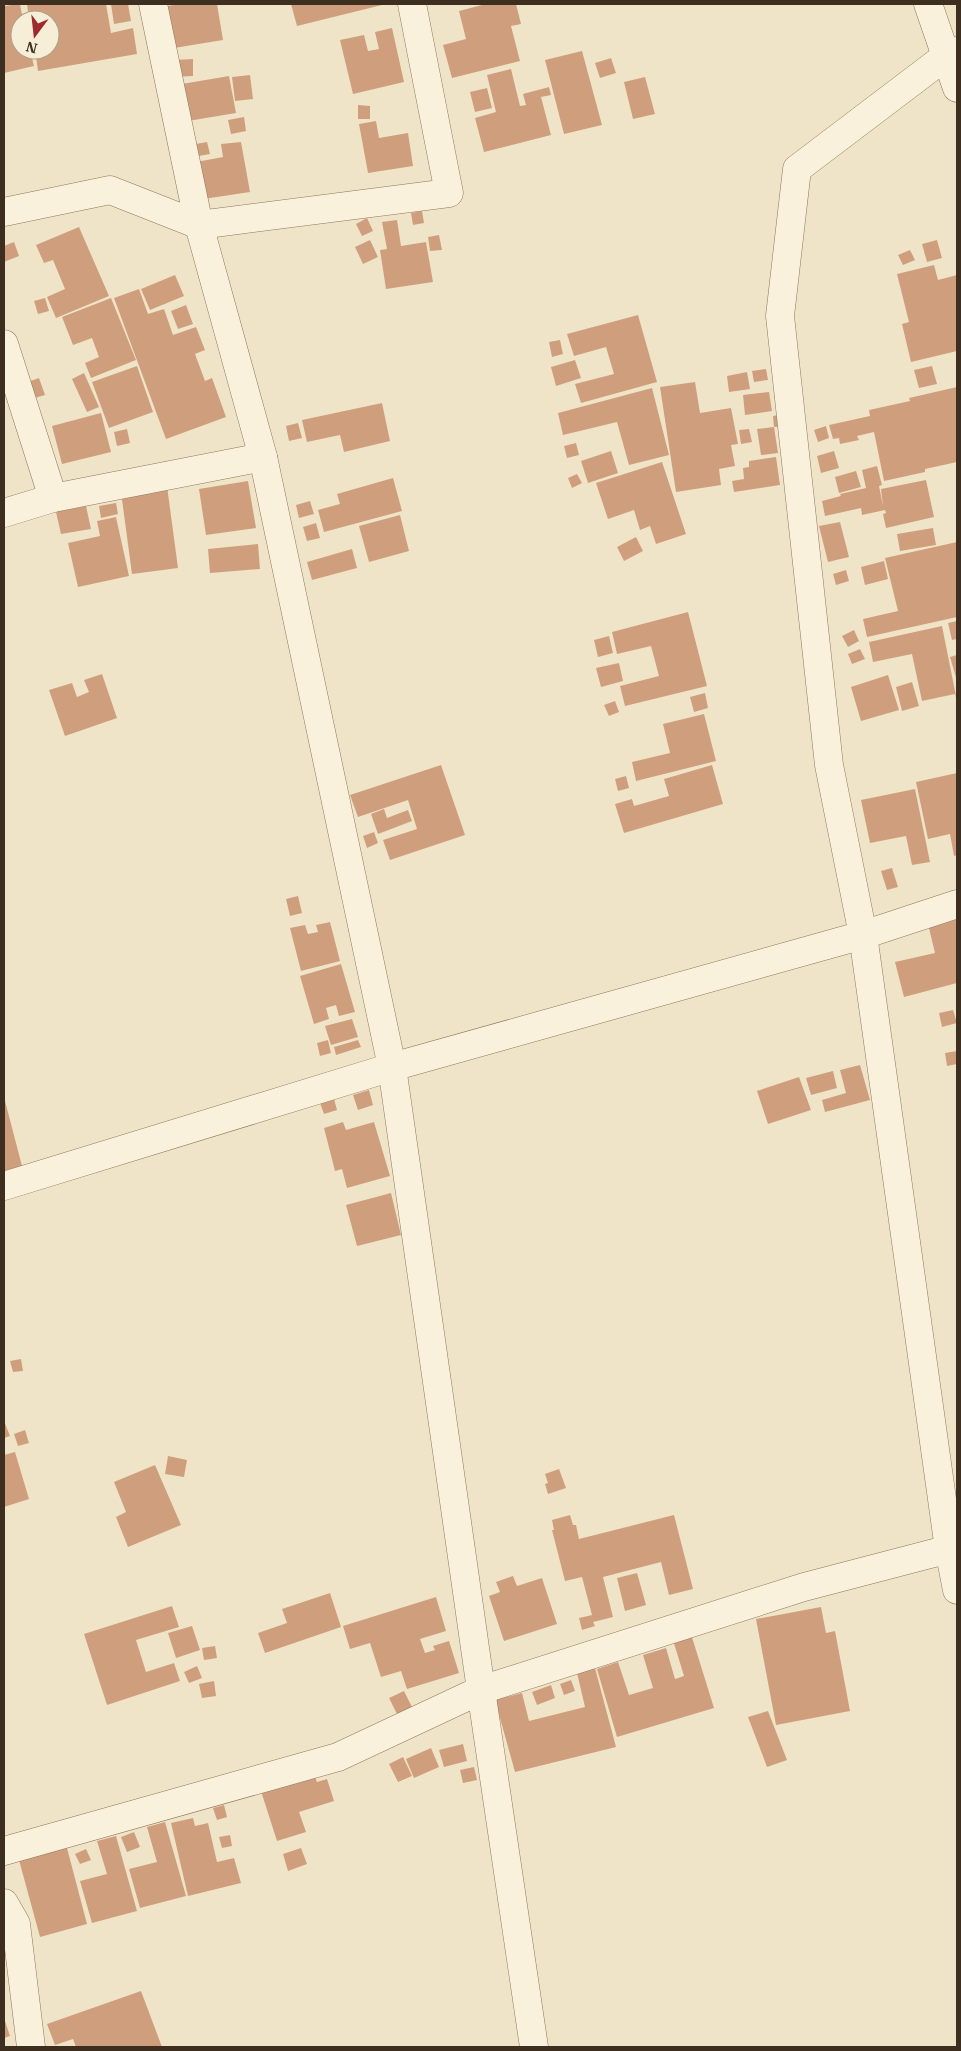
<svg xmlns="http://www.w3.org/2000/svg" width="961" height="2051" font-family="'IBM Plex Serif',serif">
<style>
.building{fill:#cf9f7d}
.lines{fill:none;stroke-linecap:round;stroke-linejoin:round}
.minor-casing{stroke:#8d765c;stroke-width:29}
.minor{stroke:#faf1dc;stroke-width:28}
</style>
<rect width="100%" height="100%" fill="#f0e4c8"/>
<!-- building -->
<g class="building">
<polygon points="20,4 23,20 20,20 20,50 30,50 34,66 4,73 4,6"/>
<polygon points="27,4 106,4 111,33 133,28 137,54 38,71 35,50 50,50 50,20 29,20"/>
<polygon points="111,4 128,4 131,21 114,24"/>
<polygon points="180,4 217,4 223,40 168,49 161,7"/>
<polygon points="291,4 386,4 297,26"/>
<polygon points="486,4 516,4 521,24 511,26 520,61 452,78 443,45 466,39 459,11"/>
<polygon points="392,28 404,82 353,94 340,40 364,35 368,51 379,49 375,32"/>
<polygon points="582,51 602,125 564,134 545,60"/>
<polygon points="611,58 616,73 600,78 595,63"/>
<polygon points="193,59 193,76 175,77 174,60"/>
<polygon points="511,69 520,106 526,105 523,94 549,87 551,95 541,97 551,135 484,152 475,118 496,112 487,75"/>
<polygon points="250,75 253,99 235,101 232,77"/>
<polygon points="229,76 236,113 182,122 176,85"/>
<polygon points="645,77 655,114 633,119 624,82"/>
<polygon points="487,88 492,108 475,112 470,92"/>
<polygon points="358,105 370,106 370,119 358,119"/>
<polygon points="244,117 246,131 231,134 228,120"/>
<polygon points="376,121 379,138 408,133 413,166 368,173 359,124"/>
<polygon points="207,142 210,154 188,158 185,146"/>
<polygon points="241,142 250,192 197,200 191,163 223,157 221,144"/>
<polygon points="422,211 424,223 413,225 411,213"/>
<polygon points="367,218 373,231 362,236 356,224"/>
<polygon points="397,220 401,246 426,242 433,282 386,289 380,250 387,249 382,222"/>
<polygon points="79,227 109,296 56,318 47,297 65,289 53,260 44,263 36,245"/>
<polygon points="439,235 442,250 430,251 428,237"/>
<polygon points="370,240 378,257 363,264 355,247"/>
<polygon points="937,240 942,258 927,262 922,244"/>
<polygon points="14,242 19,256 4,262 4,246"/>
<polygon points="910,250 915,260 903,265 898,255"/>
<polygon points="934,265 938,280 957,275 957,351 911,362 902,324 909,322 897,274"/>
<polygon points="175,275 184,296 150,310 141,289"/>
<polygon points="139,289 148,314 164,309 173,335 196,327 205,350 195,354 205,381 212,378 226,417 166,439 114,298"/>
<polygon points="45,298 49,311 38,314 34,301"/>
<polygon points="111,298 136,360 91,378 85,363 99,357 92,338 73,345 62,317"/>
<polygon points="186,305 193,324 178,329 171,311"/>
<polygon points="638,315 657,382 581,403 575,384 614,374 606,347 574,356 567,334"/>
<polygon points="560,340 563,354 552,357 549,342"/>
<polygon points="575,360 581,378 556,386 551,367"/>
<polygon points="137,366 153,412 109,428 92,382"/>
<polygon points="932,366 937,384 919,388 914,370"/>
<polygon points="766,369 768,380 754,382 752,371"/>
<polygon points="747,372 750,389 729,392 727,376"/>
<polygon points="84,373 99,407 87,412 72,379"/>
<polygon points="39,378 45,395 28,400 22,384"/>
<polygon points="695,382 700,413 731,408 738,444 731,445 735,466 719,469 721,485 676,492 660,387"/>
<polygon points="957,387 957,462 925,469 925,472 884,481 874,432 857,436 859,440 840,444 839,438 833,439 829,425 870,416 869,410 910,401 909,398"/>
<polygon points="652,388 669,455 629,465 617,422 563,435 558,413"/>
<polygon points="769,392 772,411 745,415 743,395"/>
<polygon points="382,403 390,441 344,452 340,435 307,442 302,420"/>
<polygon points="101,413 111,452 62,464 52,426"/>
<polygon points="783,414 784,426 774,427 778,453 761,455 757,429 774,427 773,416"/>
<polygon points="298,423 302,438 289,441 286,426"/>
<polygon points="826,426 829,438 818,442 814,430"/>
<polygon points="127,429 130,443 117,446 114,432"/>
<polygon points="749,429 752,442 741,444 739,430"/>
<polygon points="576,443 579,455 567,458 564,446"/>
<polygon points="611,451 618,473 588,483 581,461"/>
<polygon points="834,451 839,468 821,473 817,456"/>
<polygon points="776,457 780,485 734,492 732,481 744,479 743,468 749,467 749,461"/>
<polygon points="662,462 686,534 656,544 650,526 640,530 634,510 608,519 596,483"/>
<polygon points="877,466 882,485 879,486 883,506 881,489 926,480 934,517 886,528 883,514 886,513 885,510 862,515 861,508 825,516 822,501 841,496 840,494 866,488 862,470"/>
<polygon points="856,471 861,487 839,493 835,477"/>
<polygon points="577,474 582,483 572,488 568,478"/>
<polygon points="393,478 402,511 324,532 318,510 340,504 337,494"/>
<polygon points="248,481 256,528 206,535 199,489"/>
<polygon points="167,486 178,568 132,574 121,492"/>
<polygon points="310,501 314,514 299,518 296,505"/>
<polygon points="116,503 118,514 101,518 99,506"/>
<polygon points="86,506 91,529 61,534 56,512"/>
<polygon points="400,515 409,551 369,562 359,526"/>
<polygon points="116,517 129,576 78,587 68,543 100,536 97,521"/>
<polygon points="840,522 849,557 828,562 819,526"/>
<polygon points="316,523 320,538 307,541 303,527"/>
<polygon points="933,528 936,545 900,551 897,534"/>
<polygon points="636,537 643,551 624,561 617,547"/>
<polygon points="957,542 957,617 867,637 863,619 898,611 885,558"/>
<polygon points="258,544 260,569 210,573 208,549"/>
<polygon points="352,549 357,568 312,580 307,562"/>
<polygon points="884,561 888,579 865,585 861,567"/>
<polygon points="846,570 849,581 836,585 833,574"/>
<polygon points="688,612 707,686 625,706 620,686 659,676 651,646 617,654 612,632"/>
<polygon points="957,621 957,639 952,640 948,623"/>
<polygon points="942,626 957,701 955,694 922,701 912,654 873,662 869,642"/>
<polygon points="854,630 859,641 848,647 842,636"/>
<polygon points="609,636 613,653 598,657 594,640"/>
<polygon points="860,649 865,659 852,664 848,654"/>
<polygon points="957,655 957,681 950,657"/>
<polygon points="619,663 623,681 601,687 596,668"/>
<polygon points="102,674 117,718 65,736 49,690 72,683 77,697 89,692 84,680"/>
<polygon points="888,675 899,710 861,721 851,687"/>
<polygon points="912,682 919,706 902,711 896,687"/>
<polygon points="705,693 708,708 694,712 690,697"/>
<polygon points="615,701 619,712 609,716 604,705"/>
<polygon points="704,714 716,761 636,781 632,762 670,753 663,724"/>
<polygon points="441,765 465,835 390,860 383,840 417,829 408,800 358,817 350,795"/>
<polygon points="712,765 723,804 624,833 615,804 632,799 634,806 669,796 664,779"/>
<polygon points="957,773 957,855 954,856 950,834 928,839 916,782"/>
<polygon points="626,776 629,788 618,791 615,779"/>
<polygon points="915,789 930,862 912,865 906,836 870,843 861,800"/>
<polygon points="384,809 387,818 408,810 412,821 378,834 371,814"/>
<polygon points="374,832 378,843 367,848 363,836"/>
<polygon points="892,868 898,887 887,890 881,871"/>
<polygon points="298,896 302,913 290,916 286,899"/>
<polygon points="957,913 957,983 904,997 895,962 935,953 927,920"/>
<polygon points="330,922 340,961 301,971 290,928 305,925 308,934 318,932 316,925"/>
<polygon points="341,964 355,1012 339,1016 336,1005 326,1008 329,1019 314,1024 300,976"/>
<polygon points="953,1010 957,1023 942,1027 939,1013"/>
<polygon points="352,1019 358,1037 331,1045 325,1026"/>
<polygon points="328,1040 331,1053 320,1056 317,1043"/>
<polygon points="358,1040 361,1047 336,1055 334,1047"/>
<polygon points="957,1051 957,1064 947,1066 945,1053"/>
<polygon points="860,1065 870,1100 825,1112 822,1100 846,1093 840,1070"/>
<polygon points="833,1071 837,1088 811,1095 806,1078"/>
<polygon points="799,1077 811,1110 768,1124 757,1091"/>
<polygon points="369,1090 373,1105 358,1110 353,1095"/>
<polygon points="4,1097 22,1166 4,1171"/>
<polygon points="334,1099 337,1110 324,1114 320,1103"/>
<polygon points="343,1122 346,1130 374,1122 390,1176 347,1188 342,1169 335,1171 324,1128"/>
<polygon points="391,1193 401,1235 357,1246 346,1205"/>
<polygon points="21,1359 23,1371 13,1372 10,1361"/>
<polygon points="4,1421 10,1436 4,1438"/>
<polygon points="25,1430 29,1443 18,1446 14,1434"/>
<polygon points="15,1452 29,1499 4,1507 4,1455"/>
<polygon points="168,1456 187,1460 184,1477 165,1474"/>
<polygon points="155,1465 181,1525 128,1547 116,1517 126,1512 114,1482"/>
<polygon points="559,1469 566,1488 548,1494 545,1484 548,1483 545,1474"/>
<polygon points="570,1515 573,1525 576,1525 579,1539 674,1515 693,1589 669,1595 661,1562 603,1577 613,1617 593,1622 595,1626 582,1630 579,1618 592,1615 582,1577 565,1581 552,1530 554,1530 552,1520"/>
<polygon points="637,1573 646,1605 625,1611 617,1578"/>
<polygon points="513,1576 517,1586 542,1578 557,1624 504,1641 489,1596 500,1592 496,1582"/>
<polygon points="330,1593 341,1627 265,1653 258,1633 287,1623 282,1609"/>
<polygon points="436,1597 446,1631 420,1639 425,1653 435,1650 433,1646 449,1641 459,1673 407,1689 401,1671 381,1677 370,1643 350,1649 343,1626"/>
<polygon points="172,1606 179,1627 136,1640 146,1672 174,1663 180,1681 107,1705 84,1634"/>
<polygon points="821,1607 826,1633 835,1631 850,1711 776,1725 756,1619"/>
<polygon points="192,1626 200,1650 176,1658 168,1633"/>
<polygon points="691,1634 714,1708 617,1737 597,1669 618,1662 629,1695 653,1688 643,1655 666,1648 675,1679 684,1676 673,1640"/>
<polygon points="215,1646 217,1658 204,1660 202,1648"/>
<polygon points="197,1666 202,1678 189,1683 184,1672"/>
<polygon points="595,1668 616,1747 515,1772 495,1700 522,1693 529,1721 585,1707 577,1673"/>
<polygon points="571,1680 575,1691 564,1695 560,1684"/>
<polygon points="214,1681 216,1696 202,1698 199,1684"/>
<polygon points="551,1685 555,1698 537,1705 532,1692"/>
<polygon points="404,1691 413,1709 398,1716 389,1698"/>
<polygon points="768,1711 787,1760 767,1767 748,1717"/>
<polygon points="463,1744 467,1761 444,1767 439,1750"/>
<polygon points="431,1748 439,1767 414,1778 406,1759"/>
<polygon points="403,1757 412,1776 398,1782 389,1764"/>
<polygon points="474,1767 477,1780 463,1783 460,1770"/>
<polygon points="313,1771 317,1782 327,1779 334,1801 299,1812 306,1832 277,1841 260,1788"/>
<polygon points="224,1805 227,1817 217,1820 213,1808"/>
<polygon points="193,1818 195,1826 208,1823 217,1862 234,1858 241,1883 188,1896 171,1823"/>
<polygon points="165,1822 186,1896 140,1908 129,1869 157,1862 147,1827"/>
<polygon points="134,1832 140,1847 127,1852 121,1837"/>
<polygon points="230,1835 232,1846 222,1848 219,1837"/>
<polygon points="116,1836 137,1911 92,1923 80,1881 107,1874 97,1841"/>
<polygon points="67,1848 87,1924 40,1937 19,1860"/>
<polygon points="301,1848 307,1864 288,1871 283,1854"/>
<polygon points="86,1849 91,1860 80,1864 75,1854"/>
<polygon points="141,1991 162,2047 76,2047 73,2039 55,2045 47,2024"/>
<polygon points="4,2018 10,2036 4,2038"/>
</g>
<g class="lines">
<defs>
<g id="minor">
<polyline points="153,4 199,225 263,457 392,1067 481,1690 534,2047"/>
<polyline points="928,4 957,88"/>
<polyline points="957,51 946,56 797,169 780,316 829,765 863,935 949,1549 957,1590"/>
<polyline points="4,212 110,190 199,225 449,193 412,4"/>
<polyline points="4,344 53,498"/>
<polyline points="4,513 53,498 263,457"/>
<polyline points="4,1186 392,1067 863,935 957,904"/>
<polyline points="4,1851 338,1757 481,1690 804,1587 957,1547"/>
<polyline points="4,1903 16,1924 31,2047"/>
</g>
</defs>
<!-- minor casing -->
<use href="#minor" class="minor-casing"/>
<!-- minor -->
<use href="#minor" class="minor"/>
</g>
<!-- border -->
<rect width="961" height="2051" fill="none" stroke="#3d2e20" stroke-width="10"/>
<!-- north arrow -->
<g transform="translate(35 35) rotate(195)"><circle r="24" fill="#f7eed8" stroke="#ada18e"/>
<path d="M0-4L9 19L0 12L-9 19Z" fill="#9e2a2b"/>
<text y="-8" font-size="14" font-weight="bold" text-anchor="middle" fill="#3d2e20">N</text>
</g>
</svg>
